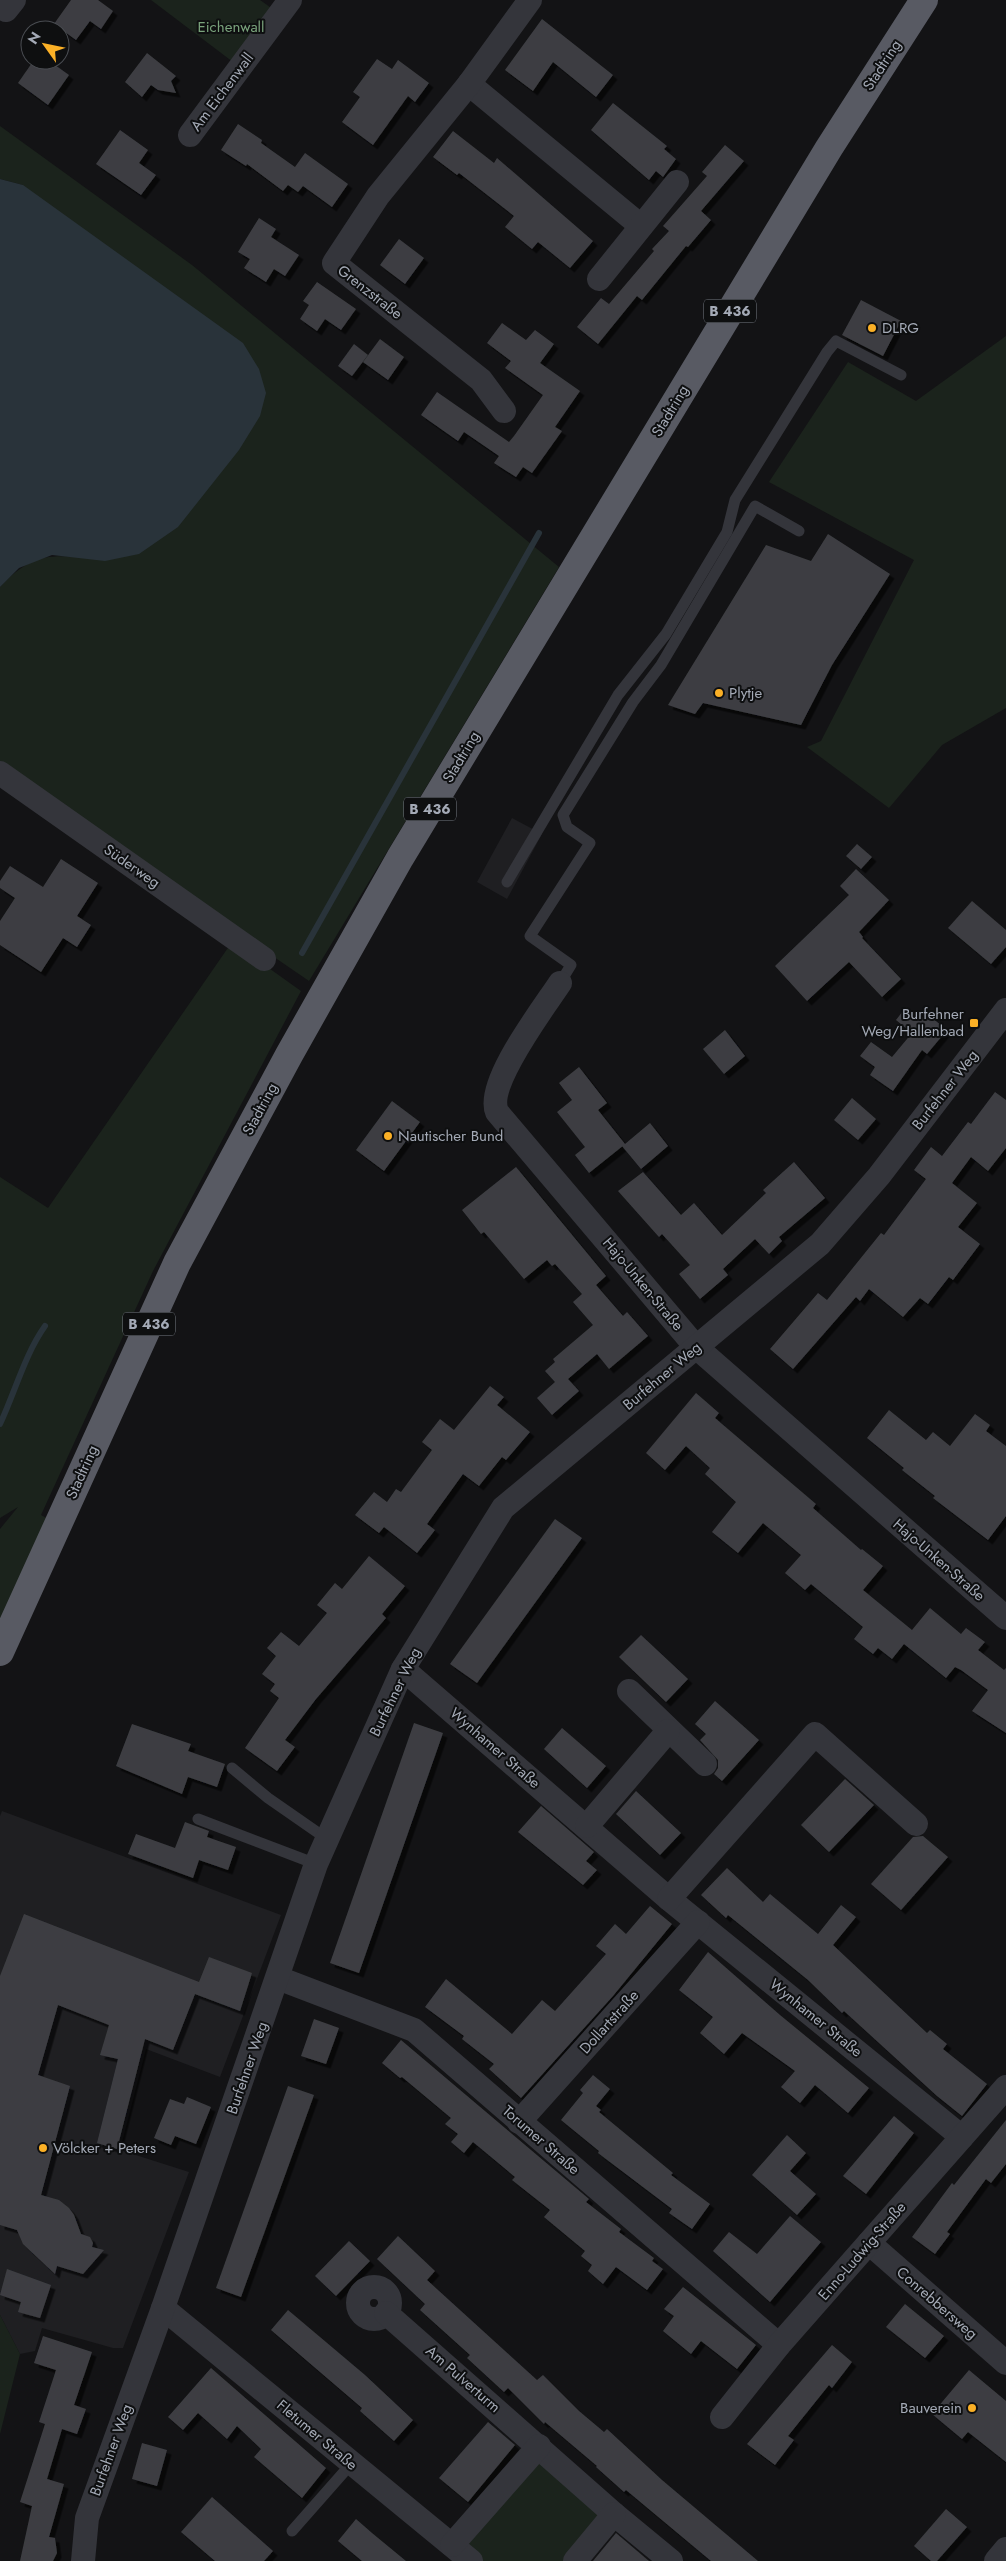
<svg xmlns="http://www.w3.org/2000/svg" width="1006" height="2561" font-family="Jost,sans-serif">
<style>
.built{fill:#1f1f22}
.green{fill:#1b231c}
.water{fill:#29333a}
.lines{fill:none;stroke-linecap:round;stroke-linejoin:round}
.stream{stroke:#29333a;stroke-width:6}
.building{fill:#3d3e42;filter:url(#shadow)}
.service{stroke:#34353b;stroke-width:11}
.minor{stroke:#34353b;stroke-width:24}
.trunk{stroke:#585a63;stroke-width:28}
.poi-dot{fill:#fbb026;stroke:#0e0f10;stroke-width:2}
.labels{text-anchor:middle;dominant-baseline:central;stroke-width:4;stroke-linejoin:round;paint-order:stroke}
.shield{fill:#0e0f10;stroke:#777c84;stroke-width:1}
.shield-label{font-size:14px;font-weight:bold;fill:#a4aab6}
.park-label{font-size:15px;fill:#7aa37c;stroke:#0e0f10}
.street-label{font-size:15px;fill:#a4aab6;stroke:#0e0f10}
.poi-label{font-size:15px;fill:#a4aab6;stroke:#0e0f10;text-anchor:start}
</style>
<defs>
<filter id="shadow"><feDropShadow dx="4.5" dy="4.5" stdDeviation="0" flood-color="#0009"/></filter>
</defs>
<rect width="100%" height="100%" fill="#131315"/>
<!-- built -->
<g class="built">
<polygon points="512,818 542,834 507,899 477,882"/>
<polygon points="2,1811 281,1915 220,2077 146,2049 120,2150 189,2172 123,2348 113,2348 42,2328 35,2351 20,2354 0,2315 0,1816"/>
</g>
<!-- green -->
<g class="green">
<polygon points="151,0 260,0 277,12 237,65"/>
<path d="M 0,126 L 192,265 L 559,567 L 309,981 L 0,769 L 0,587 C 26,560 41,554 78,557 L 23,185 L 0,179 Z"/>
<polygon points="1006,336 1006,708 942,745 889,808 807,747 821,741 914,560 769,482 848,362 916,401"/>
<polygon points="232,942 301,991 153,1271 41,1515 50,1520 0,1632 0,1529 18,1507 0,1518 0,1177 48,1208"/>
<polygon points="0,2315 20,2354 0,2434"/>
<polygon points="539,2446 614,2514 575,2561 471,2561 452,2545"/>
</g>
<!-- water -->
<polygon class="water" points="0,179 23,185 243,343 259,369 266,393 260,416 239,450 178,527 139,554 105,561 52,555 19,568 0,587"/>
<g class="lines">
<!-- stream -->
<g class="stream">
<polyline points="302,953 539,533"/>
<path d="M 0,1424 C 15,1392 25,1354 45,1326"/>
</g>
</g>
<!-- building -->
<g class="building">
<polygon points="71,0 98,0 113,11 101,29 90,21 76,40 54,24"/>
<polygon points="542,19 613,75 596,97 553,62 533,91 505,70"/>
<polygon points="147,53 176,76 171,81 176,93 158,90 151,85 142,97 125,82"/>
<polygon points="377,59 392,69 398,60 429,83 415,102 408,96 373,145 342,122 360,97 353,92"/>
<polygon points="34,60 48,60 69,75 48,105 18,83"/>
<polygon points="613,103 667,146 664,149 676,159 663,177 656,171 649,180 591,130"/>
<polygon points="238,124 262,140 261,143 295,167 305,153 348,184 332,207 303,186 298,192 288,185 283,191 247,164 246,166 221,150"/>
<polygon points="120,130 148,150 139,163 156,175 141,195 96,164"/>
<polygon points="453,131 494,163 497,158 593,241 570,268 538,242 532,249 505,227 514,216 459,173 457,175 433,157"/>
<polygon points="725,145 744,161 701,211 711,220 688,247 686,246 642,300 637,296 598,344 577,327 601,298 609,304 654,251 652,249 669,231 663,226 707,176 702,172"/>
<polygon points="259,218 276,229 271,237 299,255 285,276 274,269 266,282 244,268 250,259 238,252"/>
<polygon points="399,239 424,258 405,284 380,265"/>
<polygon points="317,282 356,309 341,330 325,319 317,331 300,319 309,305 303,301"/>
<polygon points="861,300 901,321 883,356 842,335"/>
<polygon points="502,323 526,340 535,330 554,344 540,363 580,391 555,427 562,431 532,473 523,467 516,477 494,463 499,456 464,432 458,441 421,415 437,392 509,442 514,436 543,395 505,368 511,361 487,343"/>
<polygon points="380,339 404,357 388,380 363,362"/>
<polygon points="354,344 368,355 352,376 338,366"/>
<polygon points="828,534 890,574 832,665 801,725 703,703 695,714 668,705 766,545 811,561"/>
<polygon points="857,844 872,857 861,869 846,856"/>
<polygon points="61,859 98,883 77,916 91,925 77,947 63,938 41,972 0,945 0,921 15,898 0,888 0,881 10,866 43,887"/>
<polygon points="856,869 889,900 859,932 863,937 862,938 901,979 882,997 849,962 807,1001 775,966 849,895 840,886"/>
<polygon points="972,901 1006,930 1006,947 991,964 948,928"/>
<polygon points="906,1007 921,1019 926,1013 947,1030 927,1054 922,1050 893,1091 870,1075 875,1067 860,1056 871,1042 892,1057 912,1033 896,1020"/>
<polygon points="725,1030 745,1056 724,1074 703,1049"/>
<polygon points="579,1067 607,1103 598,1110 625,1144 650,1123 668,1146 641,1169 622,1146 624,1145 589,1173 575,1155 585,1147 557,1112 572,1100 559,1083"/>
<polygon points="995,1092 1006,1100 1006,1148 988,1171 971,1157 952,1183 977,1203 958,1227 980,1244 953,1280 949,1277 928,1304 920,1298 903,1317 869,1289 860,1301 856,1297 793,1369 770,1349 818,1293 827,1300 881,1233 884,1235 926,1179 914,1170 931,1147 942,1156 968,1122 971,1124"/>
<polygon points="852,1098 876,1119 858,1140 834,1120"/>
<polygon points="392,1101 420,1122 384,1171 356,1150"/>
<polygon points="794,1162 825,1198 779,1237 782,1241 769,1254 755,1239 723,1269 728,1275 700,1299 679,1274 690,1265 662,1234 659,1237 618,1191 643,1172 681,1215 694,1203 722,1235 766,1193 763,1190"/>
<polygon points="516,1167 606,1276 596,1285 623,1316 627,1312 648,1336 609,1369 597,1354 568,1379 579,1391 552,1415 537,1398 555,1382 545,1371 555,1362 553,1359 593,1325 573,1302 582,1294 555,1264 552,1266 547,1260 524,1279 484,1232 481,1234 462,1210"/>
<polygon points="490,1386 504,1397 497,1405 530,1432 506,1460 502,1457 479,1486 463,1474 427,1524 435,1530 417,1553 384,1527 379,1533 355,1515 374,1492 387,1502 396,1489 401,1492 432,1450 422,1442 440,1419 454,1430"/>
<polygon points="696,1393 719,1413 715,1418 816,1504 813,1508 861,1550 862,1549 883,1566 863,1590 912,1630 930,1608 961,1634 966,1628 985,1642 978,1650 1004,1670 1006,1668 1006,1733 972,1711 988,1690 961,1670 955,1667 946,1678 904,1644 892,1659 878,1648 873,1654 854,1639 863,1627 811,1584 805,1590 785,1573 801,1555 763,1523 738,1553 712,1532 736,1502 705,1474 710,1468 686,1446 665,1470 646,1453"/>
<polygon points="889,1410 926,1440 933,1432 950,1446 975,1414 990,1425 986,1431 1006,1446 1006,1516 988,1540 933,1498 935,1496 902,1470 904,1468 867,1438"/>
<polygon points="555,1519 582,1538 477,1683 450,1664"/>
<polygon points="369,1556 405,1586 382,1614 386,1618 316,1699 285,1740 295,1747 277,1771 245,1748 279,1698 270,1691 275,1684 262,1674 276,1656 267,1648 281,1632 299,1646 327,1613 317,1605 335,1583 342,1589"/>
<polygon points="641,1635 688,1679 666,1702 619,1657"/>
<polygon points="715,1701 759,1740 722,1781 714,1774 718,1768 718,1760 700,1740 706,1734 695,1724"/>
<polygon points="414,1723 443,1733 359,1973 330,1963"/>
<polygon points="132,1724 191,1744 188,1751 225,1764 217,1787 188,1777 182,1794 116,1766"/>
<polygon points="562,1728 606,1766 587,1788 544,1749"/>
<polygon points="845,1779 874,1805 829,1852 801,1825"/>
<polygon points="636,1791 681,1833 660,1855 616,1814"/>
<polygon points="541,1806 594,1852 586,1861 597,1870 583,1885 518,1832"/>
<polygon points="185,1822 209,1831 207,1837 236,1847 228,1870 199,1860 193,1878 128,1854 136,1834 175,1848"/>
<polygon points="923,1836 948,1857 901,1910 871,1884 913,1837"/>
<polygon points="727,1868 763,1902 770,1894 818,1934 841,1905 856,1917 833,1945 927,2033 930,2030 947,2044 943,2049 987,2084 962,2116 937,2096 844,2011 842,2013 808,1980 728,1915 726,1918 701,1895"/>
<polygon points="650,1906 672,1924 613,1996 521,2098 489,2069 494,2064 462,2039 464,2036 425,2007 446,1979 512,2034 542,2000 555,2011 606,1954 596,1946 615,1924 626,1934"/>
<polygon points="24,1914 199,1982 209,1957 252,1973 240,2011 195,1994 173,2050 145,2039 117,2149 97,2143 118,2059 100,2055 109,2025 58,2005 38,2075 70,2086 41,2195 59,2200 69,2208 74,2215 81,2234 90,2237 93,2243 92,2247 104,2250 83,2274 57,2266 55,2274 23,2244 17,2230 0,2225 0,1976"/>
<polygon points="708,1952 780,2015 869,2088 848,2113 815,2085 800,2103 781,2087 795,2071 742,2033 724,2054 700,2033 713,2017 679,1990"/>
<polygon points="314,2019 339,2028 326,2064 301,2056"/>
<polygon points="401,2040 589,2199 586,2202 621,2229 619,2232 654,2258 652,2261 663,2269 647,2290 616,2267 603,2284 588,2271 592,2265 581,2256 585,2251 544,2217 550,2210 512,2180 515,2177 473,2142 464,2153 451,2142 458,2134 445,2124 451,2118 402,2077 400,2078 382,2063"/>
<polygon points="593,2075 610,2089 596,2106 601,2110 599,2112 673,2173 671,2175 710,2204 692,2229 669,2213 672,2209 598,2153 599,2151 561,2120 583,2093 580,2090"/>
<polygon points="288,2086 314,2095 241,2297 216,2288"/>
<polygon points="187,2097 211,2107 196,2144 175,2136 171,2145 154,2138 170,2099 184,2104"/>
<polygon points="894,2116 914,2133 866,2194 843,2176"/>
<polygon points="1006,2120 1006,2164 991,2183 986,2179 947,2232 950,2234 935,2254 912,2237 952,2183 954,2185"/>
<polygon points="787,2135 806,2153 790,2171 816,2194 797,2215 752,2175"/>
<polygon points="790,2216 821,2242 770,2302 713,2251 729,2232 757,2254"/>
<polygon points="398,2236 435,2271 427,2280 537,2380 543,2375 579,2411 604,2432 607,2429 662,2480 758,2561 711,2561 626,2490 624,2492 596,2467 597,2466 545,2422 544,2424 508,2388 504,2392 467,2358 470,2355 420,2310 425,2304 377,2259"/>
<polygon points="349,2241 370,2261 336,2296 315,2276"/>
<polygon points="7,2269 51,2285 40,2318 18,2312 21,2302 0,2295"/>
<polygon points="683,2287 756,2345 737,2369 701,2341 691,2354 663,2331 674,2316 664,2309"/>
<polygon points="905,2304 944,2336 925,2358 886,2327"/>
<polygon points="288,2310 365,2375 413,2420 394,2441 360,2411 362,2408 271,2330"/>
<polygon points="43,2336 92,2352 74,2405 86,2409 77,2434 62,2429 47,2479 64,2484 49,2537 55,2538 57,2553 53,2561 20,2561 32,2506 20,2502 45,2424 39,2422 56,2370 34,2363"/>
<polygon points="832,2345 852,2362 832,2388 829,2385 788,2436 794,2440 775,2465 747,2444"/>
<polygon points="211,2368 326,2468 302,2498 254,2457 261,2449 237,2426 227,2439 198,2413 183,2430 168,2417"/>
<polygon points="969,2370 1006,2401 1006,2462 968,2432 962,2439 932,2414"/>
<polygon points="488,2422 515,2445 468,2502 439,2478"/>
<polygon points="142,2443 167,2450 157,2486 132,2479"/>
<polygon points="212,2497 273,2551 264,2561 215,2561 181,2532"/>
<polygon points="946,2509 967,2527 937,2561 931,2561 914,2546"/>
<polygon points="356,2519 372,2533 406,2561 362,2561 338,2541"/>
<polygon points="616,2533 649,2561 593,2561"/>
</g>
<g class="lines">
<!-- service -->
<g class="service">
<polyline points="507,882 618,695 666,634 727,532 735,500 827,352 836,341 901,375"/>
<polyline points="560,983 571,965 530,936 590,843 567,827 563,815 633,702 661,665 755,506 799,531"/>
<polyline points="232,1768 268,1798 327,1839"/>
<polyline points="198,1819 316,1864"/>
<polyline points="292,2531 351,2464"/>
</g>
<!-- minor -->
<g class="minor">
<polyline points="6,10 14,0"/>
<polyline points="469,84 641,226"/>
<polyline points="190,135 290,0"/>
<polyline points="599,279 677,182"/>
<polyline points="504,411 481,380 334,263 378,196 469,84 530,0"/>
<polyline points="0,773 264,959"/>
<path d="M 560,983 C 543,1009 485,1084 497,1112 L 696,1347 L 1006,1618"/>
<polyline points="403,1669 669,1899 962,2137"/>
<polyline points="629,1691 705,1764"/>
<polyline points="587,1826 668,1731"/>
<polyline points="669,1899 815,1734 916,1824"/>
<polyline points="278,1978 414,2030 779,2345"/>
<polyline points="519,2122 698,1922"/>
<polyline points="869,2243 1006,2363"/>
<circle cx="374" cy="2303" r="16"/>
<polyline points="163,2308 471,2561"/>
<polyline points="386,2313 614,2514 671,2561"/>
<polyline points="722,2417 779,2345 1006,2087"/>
<polyline points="452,2545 539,2446"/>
<polyline points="83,2561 87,2518 163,2308 316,1864 403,1669 503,1508 820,1244 879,1176 1006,1010"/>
<polyline points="575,2561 614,2514"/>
<polyline points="996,2561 1006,2549"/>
</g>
<!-- trunk -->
<polyline class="trunk" points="0,1652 177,1263 289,1055 400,858 829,148 924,0"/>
</g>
<!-- markers -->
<g class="poi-dot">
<circle cx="872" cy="328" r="5"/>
<circle cx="719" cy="693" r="5"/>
<rect x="969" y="1018" width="10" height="10" rx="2.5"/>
<circle cx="388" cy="1136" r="5"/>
<circle cx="43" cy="2148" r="5"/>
<circle cx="972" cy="2408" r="5"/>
</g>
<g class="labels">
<!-- shield labels -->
<g class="shield">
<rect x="704" y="299.5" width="52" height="23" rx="4"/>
<rect x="404" y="797.5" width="52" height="23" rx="4"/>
<rect x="123" y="1312.5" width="52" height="23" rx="4"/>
</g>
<g class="shield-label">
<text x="730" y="311">B 436</text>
<text x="430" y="809">B 436</text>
<text x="149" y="1324">B 436</text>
</g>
<!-- park labels -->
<g class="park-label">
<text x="231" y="27">Eichenwall</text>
</g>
<!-- street labels -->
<g class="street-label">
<text transform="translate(882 65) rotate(-57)">Stadtring</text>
<text transform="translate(222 92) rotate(-53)">Am Eichenwall</text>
<text transform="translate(370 292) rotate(38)">Grenzstraße</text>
<text transform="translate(670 411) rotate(-59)">Stadtring</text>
<text transform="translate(461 757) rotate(-59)">Stadtring</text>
<text transform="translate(132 866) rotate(35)">Süderweg</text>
<text transform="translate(945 1090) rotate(-52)">Burfehner Weg</text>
<text transform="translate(260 1109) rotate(-62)">Stadtring</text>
<text transform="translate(643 1284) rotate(50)">Hajo-Unken-Straße</text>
<text transform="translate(662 1376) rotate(-40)">Burfehner Weg</text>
<text transform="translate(82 1472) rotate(-66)">Stadtring</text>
<text transform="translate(939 1560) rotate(41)">Hajo-Unken-Straße</text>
<text transform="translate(395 1692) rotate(-64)">Burfehner Weg</text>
<text transform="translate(495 1748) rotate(41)">Wynhamer Straße</text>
<text transform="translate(816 2018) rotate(39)">Wynhamer Straße</text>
<text transform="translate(609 2022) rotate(-48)">Dollartstraße</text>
<text transform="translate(247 2068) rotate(-71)">Burfehner Weg</text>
<text transform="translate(541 2140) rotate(41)">Torumer Straße</text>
<text transform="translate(862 2251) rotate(-49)">Enno-Ludwig-Straße</text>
<text transform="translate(937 2303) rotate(41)">Conrebbersweg</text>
<text transform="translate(463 2379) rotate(41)">Am Pulverturm</text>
<text transform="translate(317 2435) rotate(40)">Fletumer Straße</text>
<text transform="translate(111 2450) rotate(-70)">Burfehner Weg</text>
</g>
<!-- poi labels -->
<g class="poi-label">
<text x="882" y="328">DLRG</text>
<text x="729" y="693">Plytje</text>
<text x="964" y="1014" text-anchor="end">Burfehner<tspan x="964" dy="17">Weg/Hallenbad</tspan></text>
<text x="398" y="1136">Nautischer Bund</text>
<text x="53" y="2148">Völcker + Peters</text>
<text x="962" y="2408" text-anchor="end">Bauverein</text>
</g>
</g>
<!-- north arrow -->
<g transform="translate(45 45) rotate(303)"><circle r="24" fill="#0e0f10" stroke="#4a4d52"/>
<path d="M0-4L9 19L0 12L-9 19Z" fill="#fbb026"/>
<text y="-8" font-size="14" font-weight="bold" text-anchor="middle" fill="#a4aab6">N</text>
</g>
</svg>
